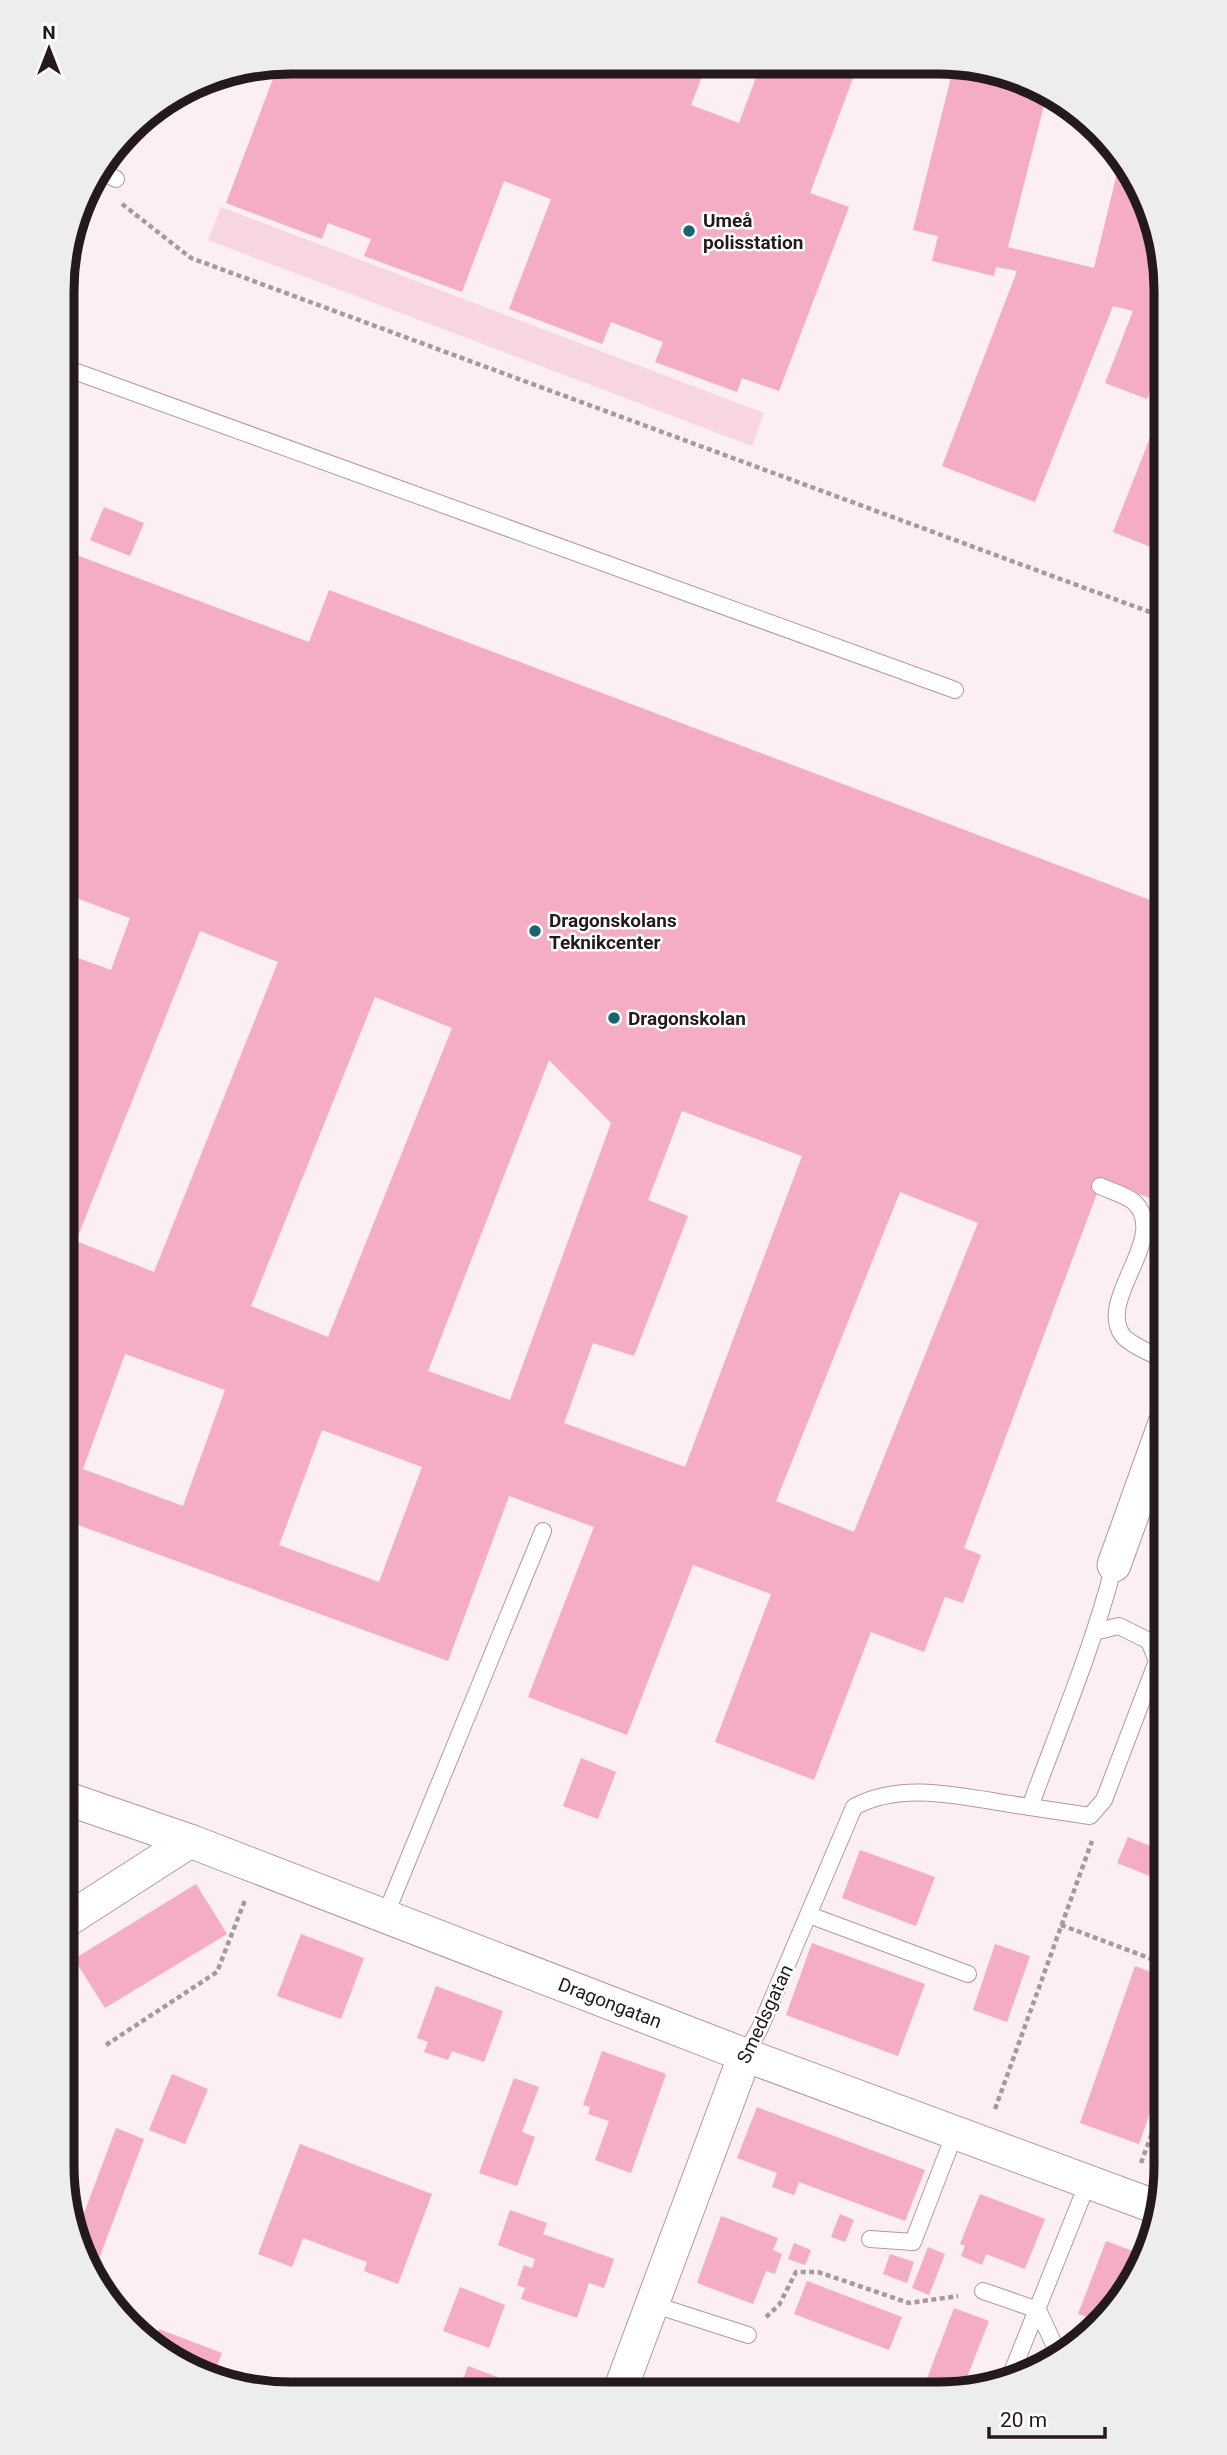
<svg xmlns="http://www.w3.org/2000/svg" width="1227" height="2455" font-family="Roboto,sans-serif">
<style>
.green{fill:#f8d6e1}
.building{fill:#f5acc5;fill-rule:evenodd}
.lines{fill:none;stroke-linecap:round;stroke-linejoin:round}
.lane-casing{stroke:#b497a0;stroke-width:18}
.street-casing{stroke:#b497a0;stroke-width:35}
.path{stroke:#a4999d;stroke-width:4.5;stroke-dasharray:5 3.5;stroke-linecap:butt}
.lane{stroke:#fff;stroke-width:16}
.street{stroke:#fff;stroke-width:33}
.poi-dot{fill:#1a6371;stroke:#fff;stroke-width:2.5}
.labels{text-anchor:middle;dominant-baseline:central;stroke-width:5;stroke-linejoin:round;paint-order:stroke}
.poi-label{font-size:19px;font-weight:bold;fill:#24191d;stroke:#fff;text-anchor:start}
.street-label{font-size:19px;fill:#24191d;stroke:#fff}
.rim{fill:none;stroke:#24191d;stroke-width:9}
</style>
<rect width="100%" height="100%" fill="#fbeff3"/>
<!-- green -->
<polygon class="green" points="221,207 764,413 752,446 208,240"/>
<!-- building -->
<g class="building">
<polygon points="304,61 585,63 604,70 606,63 707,64 691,105 739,123 761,64 817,65 853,78 810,193 849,207 779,391 742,378 737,392 655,362 663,342 611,322 602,344 509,309 551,199 504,181 462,292 364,256 371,239 328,223 322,239 226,203 279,63 288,62 302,67"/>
<polygon points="954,65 982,66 1046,97 1008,247 1094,268 1119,165 1154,217 1166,290 1166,350 1147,399 1105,383 1133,311 1113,306 1035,502 942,466 1017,271 996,267 994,276 932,261 938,236 913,230"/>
<polygon points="1166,397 1166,553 1113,532"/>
<polygon points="104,507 144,523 130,556 90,540"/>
<path d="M 63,550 L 309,642 L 329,590 L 1166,906 L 1165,1204 L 1102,1180 L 964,1548 L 981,1555 L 963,1603 L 945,1597 L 924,1652 L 871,1632 L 814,1780 L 715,1742 L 771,1594 L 693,1565 L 627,1735 L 528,1697 L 594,1527 L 509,1496 L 448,1661 L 62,1519 L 62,952 L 111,970 L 130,918 L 63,893 ZM 200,931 L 278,962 L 154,1272 L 76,1241 ZM 375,997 L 452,1028 L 328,1337 L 251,1306 ZM 549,1060 L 611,1123 L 510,1400 L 428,1371 ZM 682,1111 L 802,1156 L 685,1467 L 564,1423 L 593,1343 L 634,1356 L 688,1216 L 648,1200 ZM 900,1192 L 978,1223 L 854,1532 L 776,1501 ZM 125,1354 L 225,1390 L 183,1506 L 83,1469 ZM 322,1430 L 422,1467 L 379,1582 L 279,1545 Z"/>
<polygon points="581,1758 616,1772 598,1819 563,1806"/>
<polygon points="1128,1837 1160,1850 1150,1876 1117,1863"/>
<polygon points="860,1850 935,1877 916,1926 842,1898"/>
<polygon points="196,1884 227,1934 105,2008 74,1959"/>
<polygon points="301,1934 364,1958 341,2019 277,1996"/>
<polygon points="812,1943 925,1984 898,2056 786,2015"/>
<polygon points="995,1944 1030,1956 1007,2022 973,2010"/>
<polygon points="1135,1966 1165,1977 1165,2069 1139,2144 1080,2123"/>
<polygon points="436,1986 503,2011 484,2062 452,2051 448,2060 424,2052 428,2042 417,2038"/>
<polygon points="602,2051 666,2074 631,2173 595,2160 609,2121 588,2114 590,2107 583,2105"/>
<polygon points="172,2074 208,2089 185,2144 149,2130"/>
<polygon points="514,2078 539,2087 522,2132 535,2137 517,2186 479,2173"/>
<polygon points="757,2107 925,2170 905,2221 799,2182 794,2195 772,2187 777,2173 737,2158"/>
<polygon points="116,2128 144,2139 97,2264 88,2261 74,2240"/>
<polygon points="300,2144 432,2194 398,2284 364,2271 367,2262 303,2238 292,2267 258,2254"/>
<polygon points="980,2194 1045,2219 1025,2269 986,2254 982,2265 961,2256 965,2246 960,2244"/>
<polygon points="510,2210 547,2223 543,2234 614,2259 604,2288 589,2283 577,2318 521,2299 525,2288 517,2285 524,2265 532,2268 535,2259 498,2245"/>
<polygon points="840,2214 854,2220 845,2242 831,2237"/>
<polygon points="721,2216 778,2238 773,2250 782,2254 775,2274 766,2271 753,2304 697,2283"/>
<polygon points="1106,2241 1146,2256 1118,2305 1100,2322 1078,2314"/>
<polygon points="794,2243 811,2250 805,2265 788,2259"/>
<polygon points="928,2247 945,2254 929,2295 912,2288"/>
<polygon points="890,2254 914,2262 907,2283 883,2274"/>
<polygon points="807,2281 902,2317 889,2350 794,2314"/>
<polygon points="460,2287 505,2305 489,2348 443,2331"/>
<polygon points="954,2308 989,2321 962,2390 921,2394"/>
<polygon points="159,2329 222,2353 212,2378 189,2370 153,2346"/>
<polygon points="468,2366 537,2392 537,2393 458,2392"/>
<polygon points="294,2379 326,2392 289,2392"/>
<polygon points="655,2387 669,2393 652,2393"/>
</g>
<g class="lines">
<defs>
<g id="lane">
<polyline points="99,170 116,179"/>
<polyline points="63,367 955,690"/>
<path d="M 1100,1186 C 1110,1191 1126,1195 1134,1202 C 1171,1237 1095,1299 1123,1336 C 1132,1346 1153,1354 1165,1360"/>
<polyline points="1030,1807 1090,1816 1104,1800 1157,1661 1149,1641 1119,1626 1098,1631"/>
<polyline points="809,1915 968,1974"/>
<polyline points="385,1916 543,1531"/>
<path d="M 745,2055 L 760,2028 L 854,1807 C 906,1778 974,1800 1030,1807 C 1059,1727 1093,1648 1114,1565"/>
<polyline points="870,2239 913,2242 955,2133"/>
<polyline points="983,2291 1038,2310 1060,2357"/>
<polyline points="652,2304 748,2335"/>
<polyline points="1008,2382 1088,2182"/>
</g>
<g id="street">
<polyline points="1114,1565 1165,1423"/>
<polyline points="62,1797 190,1841 745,2055 1159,2208"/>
<polyline points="61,1924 190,1841"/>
<polyline points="619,2393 745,2055"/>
</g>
</defs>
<!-- lane casing -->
<use href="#lane" class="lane-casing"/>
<!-- street casing -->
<use href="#street" class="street-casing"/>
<!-- path -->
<g class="path">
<polyline points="122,204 191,258 1166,618"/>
<polyline points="1061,1925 1165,1964"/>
<polyline points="106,2045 217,1972 245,1900"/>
<polyline points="995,2109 1092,1841"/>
<polyline points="1141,2163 1165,2098"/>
<polyline points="766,2317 779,2305 796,2272 818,2272 909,2303 958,2296"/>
</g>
<!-- lane -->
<use href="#lane" class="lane"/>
<!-- street -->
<use href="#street" class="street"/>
</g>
<!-- markers -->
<g class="poi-dot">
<circle cx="689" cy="231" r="7"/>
<circle cx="535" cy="931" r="7"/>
<circle cx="614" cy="1018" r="7"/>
</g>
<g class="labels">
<!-- poi labels -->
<g class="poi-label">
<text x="703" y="220">Umeå<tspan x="703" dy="22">polisstation</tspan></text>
<text x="549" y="920">Dragonskolans<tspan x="549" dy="22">Teknikcenter</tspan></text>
<text x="628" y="1018">Dragonskolan</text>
</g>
<!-- street labels -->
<g class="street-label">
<text transform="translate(610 2003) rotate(21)">Dragongatan</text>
<text transform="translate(765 2014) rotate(-65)">Smedsgatan</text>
</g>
</g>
<!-- crop -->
<path d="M0 0H1227V2455H0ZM290 74H938A216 216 0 0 1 1154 290V2166A216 216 0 0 1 938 2382H290A216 216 0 0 1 74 2166V290A216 216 0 0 1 290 74Z" fill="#ededed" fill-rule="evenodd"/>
<path class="rim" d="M290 74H938A216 216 0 0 1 1154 290V2166A216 216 0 0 1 938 2382H290A216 216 0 0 1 74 2166V290A216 216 0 0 1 290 74Z"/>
<!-- north arrow -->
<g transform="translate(49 49)" stroke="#ffffff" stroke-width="5" paint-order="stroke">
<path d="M0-5L12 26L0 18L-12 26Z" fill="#24191d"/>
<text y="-10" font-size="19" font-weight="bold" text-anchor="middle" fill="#24191d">N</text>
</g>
<!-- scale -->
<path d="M989 2427v10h116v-10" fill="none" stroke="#24191d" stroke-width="3.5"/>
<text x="1000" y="2427" font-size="21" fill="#24191d" stroke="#ffffff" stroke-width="5" paint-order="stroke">20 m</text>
</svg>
